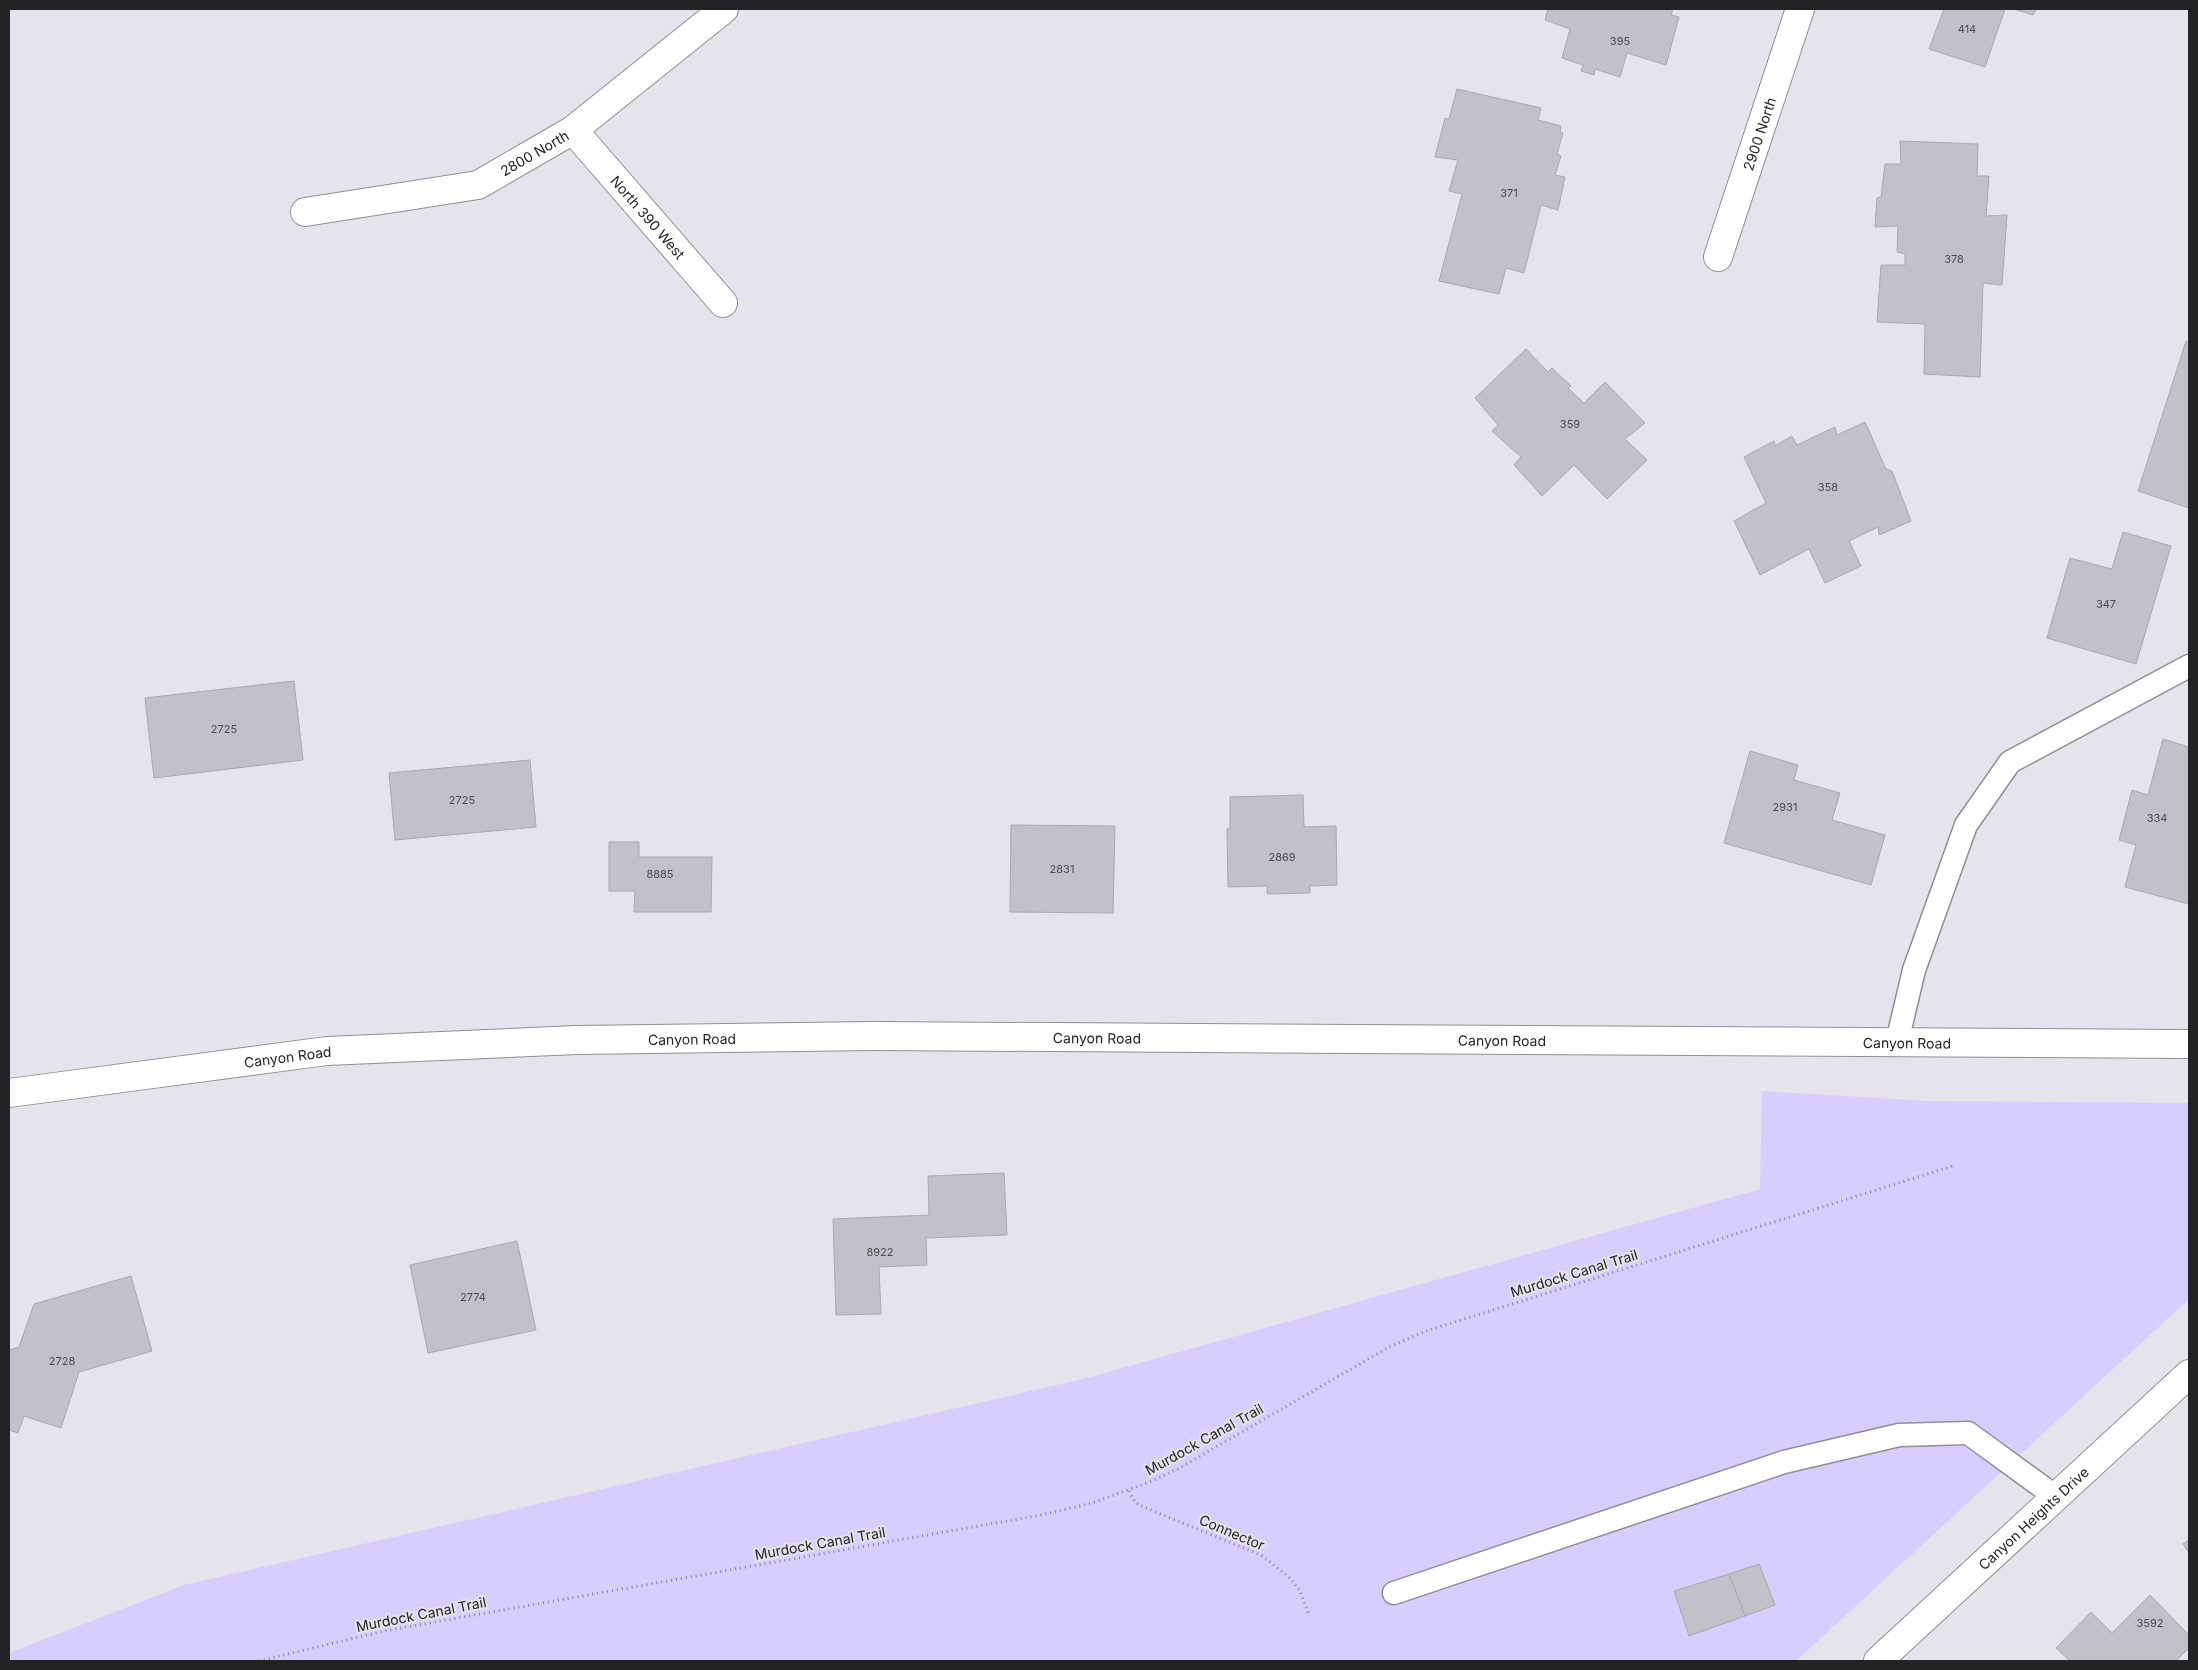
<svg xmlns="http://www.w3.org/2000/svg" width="2198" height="1670" font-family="Inter,sans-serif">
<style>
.green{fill:#d7cdfe}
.building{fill:#c2c1c9;stroke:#a9a8af}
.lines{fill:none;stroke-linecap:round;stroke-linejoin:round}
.lane-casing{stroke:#8f8e95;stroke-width:25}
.street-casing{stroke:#8f8e95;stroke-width:30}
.secondary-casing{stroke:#8f8e95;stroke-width:30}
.path{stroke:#88878c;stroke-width:3;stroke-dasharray:1 4;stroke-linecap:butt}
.lane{stroke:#fff;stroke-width:22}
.street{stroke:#fff;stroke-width:28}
.secondary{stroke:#fff;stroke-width:28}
.labels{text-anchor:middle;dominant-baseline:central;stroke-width:4;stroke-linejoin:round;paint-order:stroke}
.number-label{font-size:11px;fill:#4b4a4e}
.street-label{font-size:14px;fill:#232225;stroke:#e5e4ec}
</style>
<rect width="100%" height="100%" fill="#e5e4ec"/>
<!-- green -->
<polygon class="green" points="1762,1091 1929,1101 2189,1103 2189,1299 1796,1661 9,1661 9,1653 184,1585 1083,1379 1760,1189"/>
<!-- building -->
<g class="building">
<polygon points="1548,9 1673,9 1671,15 1679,17 1666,65 1627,53 1620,77 1595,69 1594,75 1581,71 1583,65 1562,58 1570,29 1545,20"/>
<polygon points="1944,9 2005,9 1985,67 1929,49"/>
<polygon points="2014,9 2036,9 2033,15"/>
<polygon points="1457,89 1541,108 1538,120 1561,126 1560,132 1563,133 1557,154 1561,156 1555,175 1565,177 1558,210 1541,205 1524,273 1506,268 1499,294 1439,281 1462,194 1449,191 1458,160 1435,157 1445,118 1449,119"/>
<polygon points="1900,141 1978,144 1977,176 1989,176 1986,216 2007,215 2002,285 1983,283 1980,377 1924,374 1925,324 1877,322 1881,265 1905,265 1905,254 1897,252 1898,226 1875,227 1877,198 1881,197 1885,164 1901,164"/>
<polygon points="2186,341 2189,343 2189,508 2138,491"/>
<polygon points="1526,349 1548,372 1552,368 1571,386 1568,388 1584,403 1605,382 1645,423 1625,439 1647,460 1607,499 1574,465 1542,496 1514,465 1521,457 1492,431 1498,425 1475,398"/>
<polygon points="1865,422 1886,469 1892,471 1911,521 1879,535 1878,527 1849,541 1861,566 1825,583 1809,549 1760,575 1734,521 1766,503 1744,457 1774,441 1775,446 1792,436 1797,445 1835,427 1837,435"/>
<polygon points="2123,532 2171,546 2136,664 2047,638 2070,558 2112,569"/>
<polygon points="294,681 303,760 154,778 145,698"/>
<polygon points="2163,739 2189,747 2189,904 2125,887 2136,845 2119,840 2132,790 2148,795"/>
<polygon points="1750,751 1798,765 1794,780 1840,793 1832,820 1885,835 1871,885 1724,843"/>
<polygon points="530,760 536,827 395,840 389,773"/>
<polygon points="1303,795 1304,827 1336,826 1337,885 1310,886 1310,893 1267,894 1267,886 1228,887 1227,829 1230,829 1230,797"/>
<polygon points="1011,825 1115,826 1113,913 1010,912"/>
<polygon points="609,842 639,842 639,857 712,857 711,912 634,912 635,891 609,891"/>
<polygon points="1004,1173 1007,1235 926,1238 927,1265 879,1267 881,1314 836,1315 833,1219 929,1215 928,1176"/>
<polygon points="517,1241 536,1330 428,1353 410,1265"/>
<polygon points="131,1276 152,1351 79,1372 61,1428 24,1416 18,1433 9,1430 9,1350 19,1347 34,1304"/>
<polygon points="2189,1540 2189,1553 2183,1544"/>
<polygon points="1759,1564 1775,1605 1745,1616 1729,1574"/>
<polygon points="1729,1574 1745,1616 1689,1636 1674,1591"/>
<polygon points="2150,1595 2189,1635 2189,1648 2176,1661 2070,1661 2056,1648 2091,1612 2112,1633"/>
</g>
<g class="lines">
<defs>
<g id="lane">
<polyline points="1897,1042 1914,970 1966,825 2010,762 2189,666"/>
<polyline points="1394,1593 1784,1462 1899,1435 1968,1433 2056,1497"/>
</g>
<g id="street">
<path id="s1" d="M 573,130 L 723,303"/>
<path id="s2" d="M 305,212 L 478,185 L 573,130 L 724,9"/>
<path id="s3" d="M 1718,257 L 1800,9"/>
<path id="s4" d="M 1878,1661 L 2189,1374"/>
</g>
<g id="secondary">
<path id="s5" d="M 9,1093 L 327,1051 L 577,1040 L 873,1036 L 2189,1044"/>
</g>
</defs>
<!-- lane casing -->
<use href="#lane" class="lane-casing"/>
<!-- street casing -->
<use href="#street" class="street-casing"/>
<!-- secondary casing -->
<use href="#secondary" class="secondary-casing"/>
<!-- path -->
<g class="path">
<polyline points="1129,1491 1135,1502 1141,1506 1261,1555 1288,1576 1300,1591 1309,1615"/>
<polyline points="259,1661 384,1631 1041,1515 1092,1503 1152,1481 1178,1469 1389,1347 1426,1331 1953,1166"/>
</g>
<!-- lane -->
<use href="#lane" class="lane"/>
<!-- street -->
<use href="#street" class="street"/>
<!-- secondary -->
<use href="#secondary" class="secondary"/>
</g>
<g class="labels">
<!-- number labels -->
<g class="number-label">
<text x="1967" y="29">414</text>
<text x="1620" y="41">395</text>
<text x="1509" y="193">371</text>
<text x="1954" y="259">378</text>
<text x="1570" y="424">359</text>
<text x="1828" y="487">358</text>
<text x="2106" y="604">347</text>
<text x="224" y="729">2725</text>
<text x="462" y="800">2725</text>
<text x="1785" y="807">2931</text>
<text x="2157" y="818">334</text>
<text x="1282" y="857">2869</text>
<text x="1062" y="869">2831</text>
<text x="660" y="874">8885</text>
<text x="880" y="1252">8922</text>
<text x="473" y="1297">2774</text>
<text x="62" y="1361">2728</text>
<text x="2150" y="1623">3592</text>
</g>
<!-- street labels -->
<g class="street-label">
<text stroke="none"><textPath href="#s3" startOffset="130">2900 North</textPath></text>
<text stroke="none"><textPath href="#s2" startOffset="240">2800 North</textPath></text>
<text stroke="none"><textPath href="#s1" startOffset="115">North 390 West</textPath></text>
<text stroke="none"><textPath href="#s5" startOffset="1091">Canyon Road</textPath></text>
<text stroke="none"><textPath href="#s5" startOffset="686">Canyon Road</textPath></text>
<text stroke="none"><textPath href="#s5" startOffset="1496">Canyon Road</textPath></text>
<text stroke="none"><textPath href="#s5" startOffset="1901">Canyon Road</textPath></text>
<text stroke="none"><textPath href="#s5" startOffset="281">Canyon Road</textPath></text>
<text transform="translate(1574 1273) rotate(-17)">Murdock Canal Trail</text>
<text transform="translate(1204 1439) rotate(-29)">Murdock Canal Trail</text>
<text stroke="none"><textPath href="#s4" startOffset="211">Canyon Heights Drive</textPath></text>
<text transform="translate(1232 1532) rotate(23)">Connector</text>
<text transform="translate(820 1543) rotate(-10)">Murdock Canal Trail</text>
<text transform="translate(421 1614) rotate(-11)">Murdock Canal Trail</text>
</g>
</g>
<!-- border -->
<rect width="2198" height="1670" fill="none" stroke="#232225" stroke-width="20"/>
</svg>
